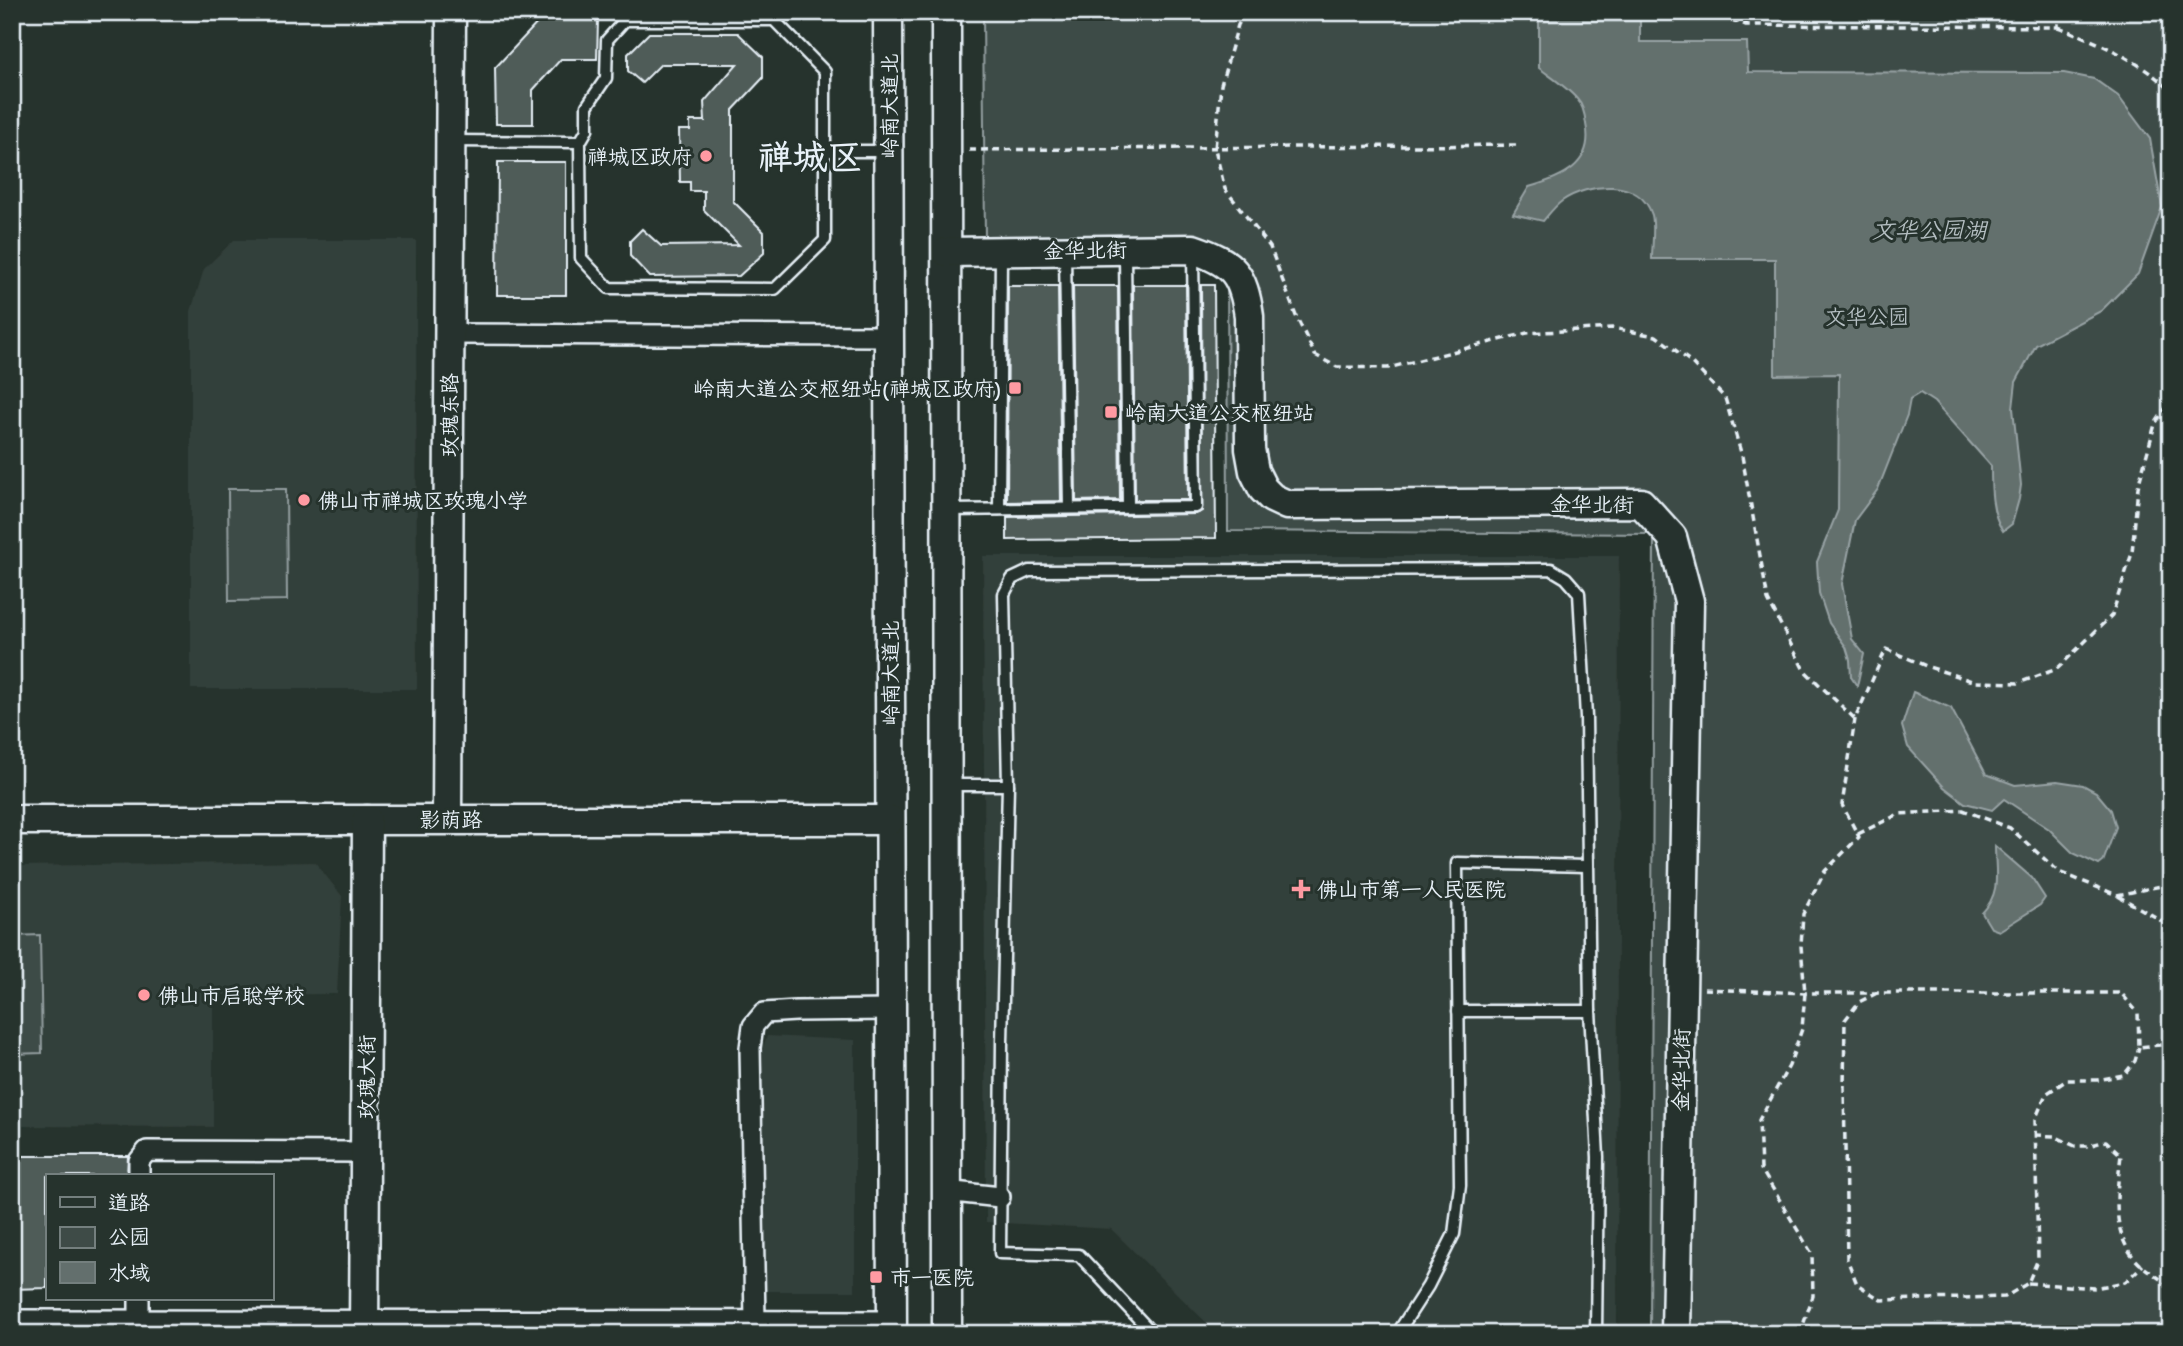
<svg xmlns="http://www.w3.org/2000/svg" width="2183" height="1346" font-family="Itim,'LXGW WenKai TC',sans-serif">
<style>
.built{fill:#333f3a}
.green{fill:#3e4b47;stroke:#939ea0;stroke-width:2}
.water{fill:#636f6d;stroke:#98a3a5;stroke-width:2}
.building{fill:#505c59;stroke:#e8f1f8;stroke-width:2}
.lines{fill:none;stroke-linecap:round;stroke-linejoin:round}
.lane-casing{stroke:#e8f1f8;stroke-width:15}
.street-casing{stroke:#e8f1f8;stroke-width:24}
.secondary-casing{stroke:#e8f1f8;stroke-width:33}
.path{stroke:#e8f1f8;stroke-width:3.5;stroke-dasharray:7 5;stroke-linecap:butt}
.lane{stroke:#26332d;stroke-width:10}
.street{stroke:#26332d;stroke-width:19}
.secondary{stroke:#26332d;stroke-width:28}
.poi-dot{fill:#ff9aa2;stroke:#26332d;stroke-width:2.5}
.labels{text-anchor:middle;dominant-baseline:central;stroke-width:6;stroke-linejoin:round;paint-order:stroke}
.street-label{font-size:21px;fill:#e8f1f8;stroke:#26332d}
.poi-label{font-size:21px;fill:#e8f1f8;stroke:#26332d;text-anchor:start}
.park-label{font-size:21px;fill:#b5bfc3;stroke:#26332d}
.water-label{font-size:23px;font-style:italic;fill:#b3bdc0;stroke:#26332d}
.town-label{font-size:35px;font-weight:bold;fill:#e8f1f8;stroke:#26332d}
</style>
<rect width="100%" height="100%" fill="#26332d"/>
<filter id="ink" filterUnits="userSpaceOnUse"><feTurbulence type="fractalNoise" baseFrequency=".0143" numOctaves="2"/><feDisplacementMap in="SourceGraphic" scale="14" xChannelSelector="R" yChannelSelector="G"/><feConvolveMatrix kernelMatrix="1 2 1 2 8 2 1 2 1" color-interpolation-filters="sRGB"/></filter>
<g filter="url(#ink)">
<!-- built -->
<g class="built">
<polygon points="234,240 416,240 417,689 191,689 191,311 204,269"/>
<polygon points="983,556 1619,556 1617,1334 1218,1334 1111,1229 986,1222"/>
<polygon points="315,862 342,896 337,994 213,995 213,1127 12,1126 12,866"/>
<polygon points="767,1036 855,1040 855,1291 759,1291 757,1063"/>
</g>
<!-- green -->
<g class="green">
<polygon points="983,12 2171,12 2171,1334 1650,1334 1654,534 1228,531 1227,251 985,241"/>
<polygon points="228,489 286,489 287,600 229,601"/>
<polygon points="40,935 42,1053 12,1054 12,936"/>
</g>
<!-- water -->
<g class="water">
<path d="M 1539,12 L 1640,12 L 1640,42 L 1747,42 L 1748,72 L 2064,73 L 2094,79 L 2118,96 L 2150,139 L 2162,207 L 2138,274 L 2101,311 L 2036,345 L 2016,382 L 2013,408 L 2021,485 L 2019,499 L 2012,524 L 2003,531 C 1991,514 1991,487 1991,466 L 1934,402 L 1920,393 L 1910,399 L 1907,415 L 1878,489 L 1855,520 L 1842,584 L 1852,639 L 1864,654 L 1857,686 L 1851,677 L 1850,660 L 1846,647 L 1829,623 L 1819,593 L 1817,562 L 1838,510 L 1839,374 L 1775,375 L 1775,259 L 1652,259 C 1652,246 1655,228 1652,215 C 1640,177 1588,183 1562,201 C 1555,206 1549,214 1543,221 L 1513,214 L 1529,187 C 1561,178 1595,165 1586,124 C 1585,115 1583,105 1577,99 C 1567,87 1551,77 1539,68 Z"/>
<polygon points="1913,692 1951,708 1986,774 2015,785 2057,781 2083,785 2096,792 2111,810 2116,827 2103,862 2099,865 2073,853 2049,829 2004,799 1992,810 1965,803 1944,787 1908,747 1902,726"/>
<path d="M 1995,846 L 2032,878 L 2045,898 L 2040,905 L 1999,931 L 1991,928 L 1982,913 C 2002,892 1995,871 1995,846 Z"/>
</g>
<!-- building -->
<g class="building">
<polygon points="541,19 598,20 597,59 561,59 533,90 533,124 496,124 495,68"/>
<polygon points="649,33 738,33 763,57 763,78 733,110 733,201 764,232 764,253 739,276 650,277 630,256 630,241 642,229 661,246 739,245 704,210 704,191 690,191 690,182 680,182 679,130 690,130 690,121 705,121 704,102 737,64 661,64 642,83 628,71 628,54"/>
<polygon points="498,162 566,162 566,295 497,295"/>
<polygon points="1133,285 1186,285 1188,500 1135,500"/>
<polygon points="1201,285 1214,285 1216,538 1007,540 1007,517 1196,514 1202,511"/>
<polygon points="1008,286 1058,286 1061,501 1007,502"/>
<polygon points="1073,286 1118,286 1120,500 1076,501"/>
<polygon points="12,1156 128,1156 127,1176 47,1176 47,1288 12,1289"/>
</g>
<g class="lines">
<defs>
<g id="lane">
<polygon points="625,20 774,20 825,72 825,240 775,289 609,288 581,258 580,142 587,130 587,106 606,78 607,40"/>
<polyline points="451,141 580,142"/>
<polyline points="825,151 887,151"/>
<polyline points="1065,254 1069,508"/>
<polyline points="1125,254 1128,507"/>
<polyline points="999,509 1001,254"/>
<polyline points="950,510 1196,507 1193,253"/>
<polyline points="950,785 1008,785 1004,594 1012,579 1029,571 1551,569 1566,578 1579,593 1586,717 1590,1011 1598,1157 1596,1334"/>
<polyline points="1008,785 1002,1042 1000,1253 1079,1255 1153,1334"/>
<polyline points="1458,1011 1590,1011"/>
<polyline points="1397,1334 1428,1286 1454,1234 1460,1185 1457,863 1586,866"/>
</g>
<g id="street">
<polyline points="449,334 889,336"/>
<polyline points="139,1176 139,1161 147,1151 365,1152"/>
<polyline points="945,1191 1000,1197"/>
<polyline points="139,1299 139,1321"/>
<polyline points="12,1320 892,1321"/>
<polyline points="755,1321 750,1048 753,1026 764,1013 796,1011 891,1010"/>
</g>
<g id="secondary">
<polyline points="888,12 892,1334"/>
<polyline points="946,12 947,1334"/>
<path d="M 947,252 L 1193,249 C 1234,263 1243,274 1249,316 L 1250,449 L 1254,471 L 1263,489 L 1272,498 L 1287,505 L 1641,503 L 1672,537 L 1689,601 L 1676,1334"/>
<polyline points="447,819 451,12"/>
<polyline points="12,820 890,820"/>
<polyline points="364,1334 367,820"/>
</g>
</defs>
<!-- lane casing -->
<use href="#lane" class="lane-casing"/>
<!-- street casing -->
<use href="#street" class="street-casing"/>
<!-- secondary casing -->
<use href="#secondary" class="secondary-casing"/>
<!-- path -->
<g class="path">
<polyline points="1245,12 1238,25 1221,85 1215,149 1225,189 1270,247 1296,316 1315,355 1337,367 1388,368 1527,333 1612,328 1656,336 1690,361 1725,398 1742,456 1768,600 1804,670 1855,719 1886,649 1926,666 1975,682 2018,683 2057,669 2112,615 2132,553 2138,487 2155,424 2171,400"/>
<polyline points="1709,12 1746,25 2058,27 2058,12"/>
<polyline points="1746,25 1746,12"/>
<path d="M 2058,27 C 2098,42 2140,60 2171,91"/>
<polyline points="969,150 1520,145"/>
<polyline points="1858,834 1899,814 1963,810 2010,828 2059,872 2117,895 2171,884"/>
<polyline points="2118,896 2159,919 2171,930"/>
<polyline points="1704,989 1805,993 2121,993 2138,1013 2139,1047 2171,1044"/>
<polyline points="1877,993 1859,1002 1845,1020 1844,1087 1847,1259 1857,1284 1881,1300 2005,1297 2028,1283 2038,1259 2035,1120 2046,1094 2067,1080 2097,1080 2124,1075 2135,1061 2139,1047"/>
<path d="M 2035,1135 L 2054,1136 L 2075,1146 L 2088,1146 L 2106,1141 L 2121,1155 C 2117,1189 2110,1232 2136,1260 C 2145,1270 2160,1278 2171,1287"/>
<polyline points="2028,1283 2095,1288 2125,1282 2143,1265"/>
<polyline points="1800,1334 1813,1296 1812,1254 1761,1169 1759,1120 1789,1066 1802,1029 1805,993 1801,946 1803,914 1825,871 1859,837 1842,805 1855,719"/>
</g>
<!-- lane -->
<use href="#lane" class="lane"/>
<!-- street -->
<use href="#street" class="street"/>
<!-- secondary -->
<use href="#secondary" class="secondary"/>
</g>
</g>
<!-- markers -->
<g class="poi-dot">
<circle cx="706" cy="156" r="7"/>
<rect x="1008" y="381" width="14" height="14" rx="3.5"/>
<rect x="1104" y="405" width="14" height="14" rx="3.5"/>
<circle cx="304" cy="500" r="7"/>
<path d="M1297.5 878.5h7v7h7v7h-7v7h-7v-7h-7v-7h7z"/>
<circle cx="144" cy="995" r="7"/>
<rect x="869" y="1270" width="14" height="14" rx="3.5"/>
</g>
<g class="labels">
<!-- street labels -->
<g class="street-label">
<text transform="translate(889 106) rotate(-90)">岭南大道北</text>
<text transform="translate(1085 250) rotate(-1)">金华北街</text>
<text transform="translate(449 415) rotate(-90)">玫瑰东路</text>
<text transform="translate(1592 504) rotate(1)">金华北街</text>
<text transform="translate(890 673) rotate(-90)">岭南大道北</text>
<text x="451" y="819">影荫路</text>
<text transform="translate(1681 1070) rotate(-89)">金华北街</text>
<text transform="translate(366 1077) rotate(-90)">玫瑰大街</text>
</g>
<!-- poi labels -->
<g class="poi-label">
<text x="692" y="156" text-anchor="end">禅城区政府</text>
<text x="1001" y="388" text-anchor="end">岭南大道公交枢纽站(禅城区政府)</text>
<text x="1125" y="412">岭南大道公交枢纽站</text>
<text x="318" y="500">佛山市禅城区玫瑰小学</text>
<text x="1317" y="889">佛山市第一人民医院</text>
<text x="158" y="995">佛山市启聪学校</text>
<text x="890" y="1277">市一医院</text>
</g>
<!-- park labels -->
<g class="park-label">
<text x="1867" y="316">文华公园</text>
</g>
<!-- water labels -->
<g class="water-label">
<text x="1929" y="230">文华公园湖</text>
</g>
<!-- town labels -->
<g class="town-label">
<text x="810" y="157">禅城区</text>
</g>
</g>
<!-- margin -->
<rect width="2183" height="1346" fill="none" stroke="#26332d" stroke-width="42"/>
<rect x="21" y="21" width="2141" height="1304" fill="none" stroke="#e8f1f8" stroke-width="2.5" filter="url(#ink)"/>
<!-- legend -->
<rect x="46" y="1174" width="228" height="126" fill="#26332d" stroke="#747f7e" stroke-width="2"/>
<rect x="60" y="1197" width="35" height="10" fill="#26332d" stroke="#747f7e" stroke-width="2"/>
<text x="108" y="1210" font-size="21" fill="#e8f1f8">道路</text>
<rect x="60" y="1227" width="35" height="21" fill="#3e4b47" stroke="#747f7e" stroke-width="2"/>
<text x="108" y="1244" font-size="21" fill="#e8f1f8">公园</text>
<rect x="60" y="1262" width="35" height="21" fill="#636f6d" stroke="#747f7e" stroke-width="2"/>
<text x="108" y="1280" font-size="21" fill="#e8f1f8">水域</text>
</svg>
